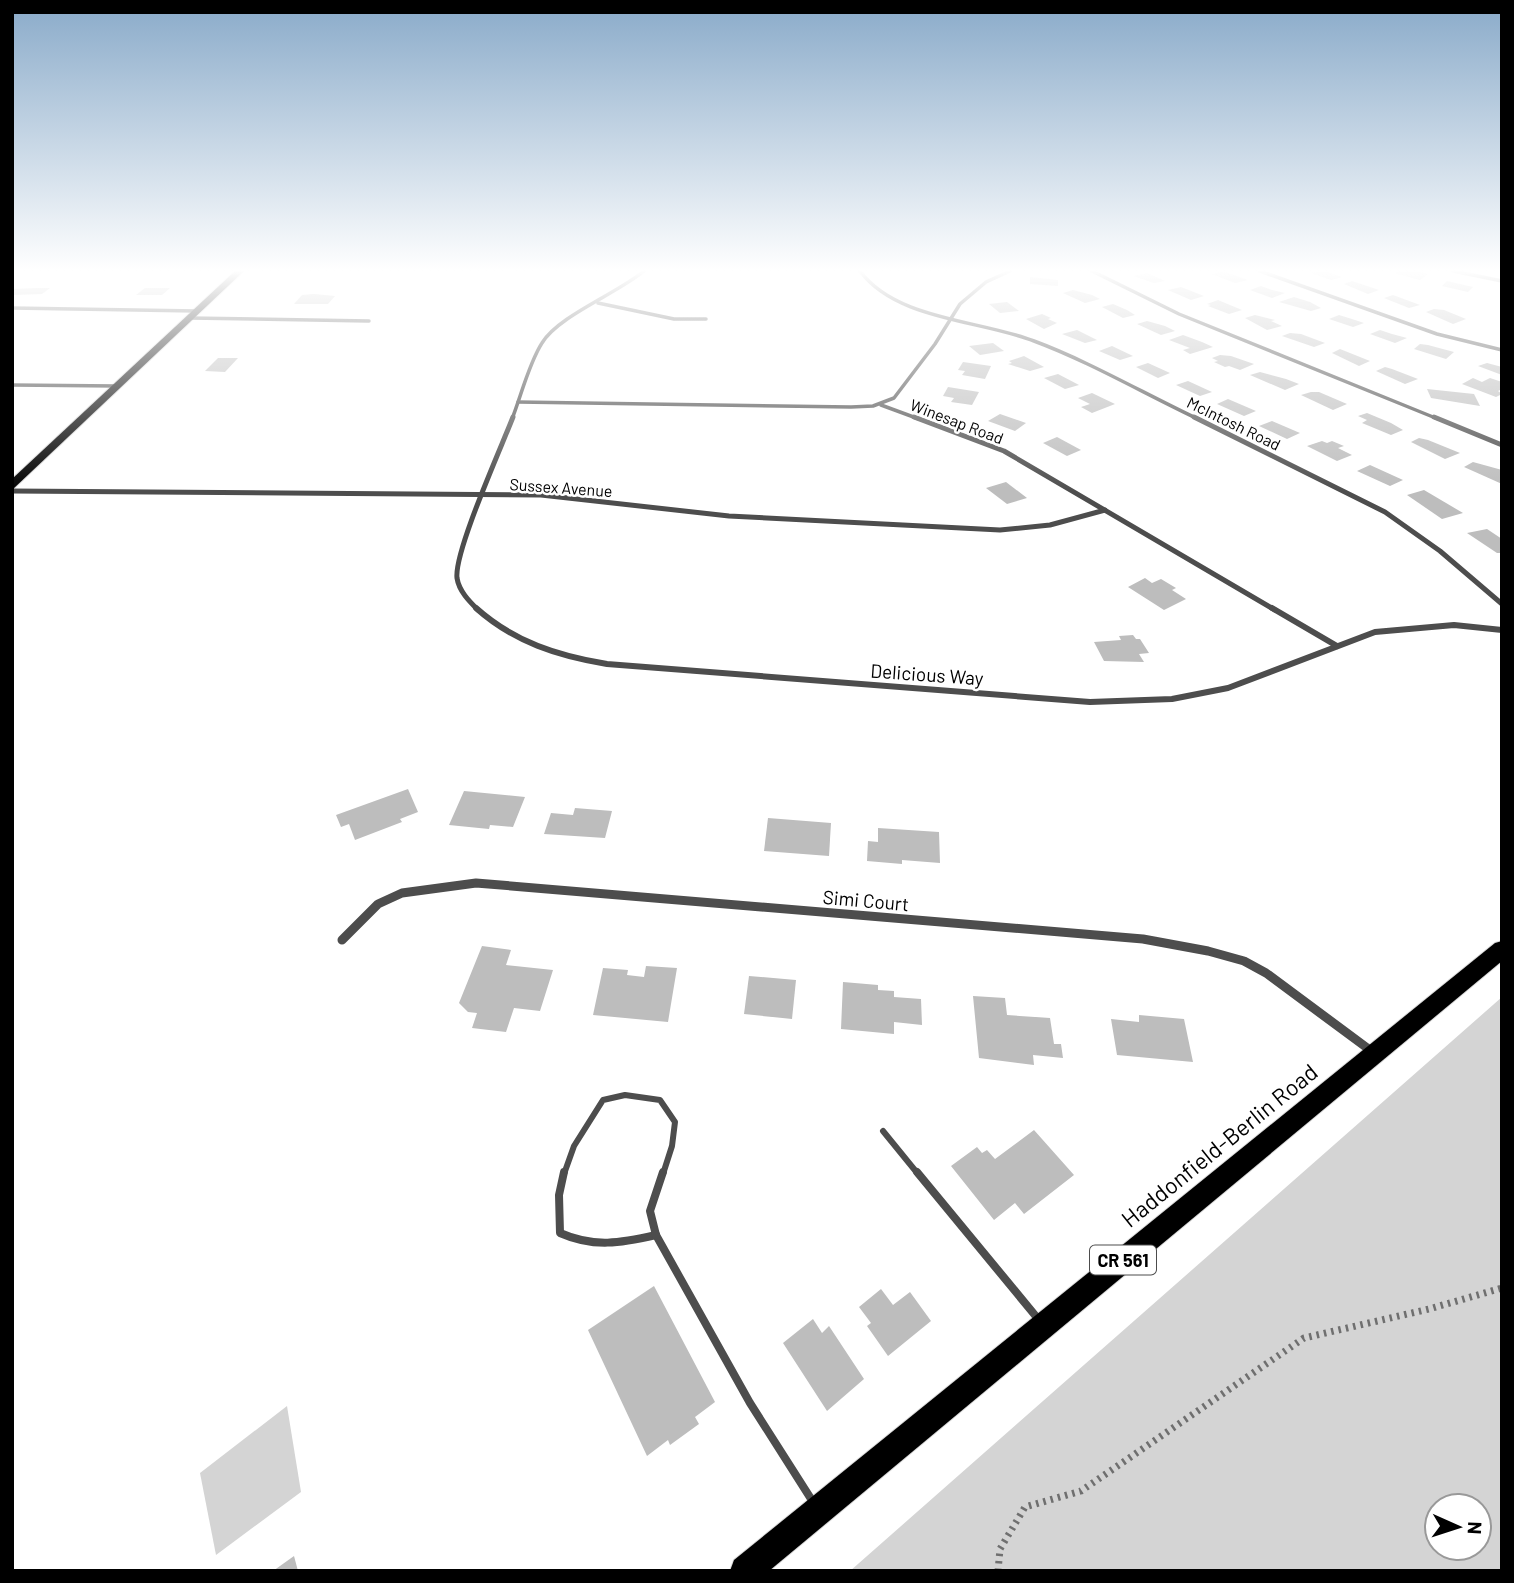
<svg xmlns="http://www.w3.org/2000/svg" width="1514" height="1583" font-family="Barlow,sans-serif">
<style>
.green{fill:#d4d4d4;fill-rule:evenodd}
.building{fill:#bdbdbd}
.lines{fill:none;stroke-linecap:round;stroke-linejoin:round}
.primary-casing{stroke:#dbdbdb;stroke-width:2}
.path{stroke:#6f6f6f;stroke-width:7;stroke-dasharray:2.5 5;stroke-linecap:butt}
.lane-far1{stroke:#4d4d4d;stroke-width:6}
.lane{stroke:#4d4d4d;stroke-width:8}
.street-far3{stroke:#4d4d4d;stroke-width:3.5}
.street-far2{stroke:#4d4d4d;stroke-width:5}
.street-far1{stroke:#4d4d4d;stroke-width:6}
.street{stroke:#4d4d4d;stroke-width:9}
.primary{fill:#000;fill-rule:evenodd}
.labels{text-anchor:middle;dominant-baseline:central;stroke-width:5;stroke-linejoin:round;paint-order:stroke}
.far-street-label{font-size:16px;fill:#000;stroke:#fff}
.shield{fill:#fff;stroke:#4c4c4c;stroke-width:2}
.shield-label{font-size:18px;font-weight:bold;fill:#000}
.street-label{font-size:19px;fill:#000;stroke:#fff}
.near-street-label{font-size:23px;fill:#000;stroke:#fff}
</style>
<rect width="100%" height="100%" fill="#fff"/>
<!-- green -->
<g class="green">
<path d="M 1502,997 L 1502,1571 L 850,1571 ZM 1437,1506 L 1479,1506 L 1479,1548 L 1437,1548 Z"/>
<polygon points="287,1406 301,1492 216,1555 200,1473"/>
</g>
<!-- building -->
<g class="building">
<polygon points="1325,271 1342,277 1331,280 1311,273"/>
<polygon points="1398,271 1415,271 1428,274 1420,280 1394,273"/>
<polygon points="1221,272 1228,273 1248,280 1235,283 1212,274"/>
<polygon points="1147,273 1165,281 1154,283 1133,276"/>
<polygon points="1030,277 1058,280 1058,286 1030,284"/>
<polygon points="1352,281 1379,290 1368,294 1344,284"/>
<polygon points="1447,281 1473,287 1468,292 1442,286"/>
<polygon points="1261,286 1272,290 1285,293 1272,298 1250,290"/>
<polygon points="1181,287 1204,296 1191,300 1168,290"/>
<polygon points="37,288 50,288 42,294 12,295 12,289"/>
<polygon points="145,288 170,288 162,295 136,295"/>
<polygon points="1073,290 1092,295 1100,299 1085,303 1063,293"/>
<polygon points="314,294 335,296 328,304 294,304 302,295"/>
<polygon points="1393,295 1420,305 1409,308 1384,298"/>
<polygon points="1294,297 1310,302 1321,308 1311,311 1279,302"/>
<polygon points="1218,300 1242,310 1229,314 1208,306 1211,305 1207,304"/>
<polygon points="1007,302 1019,311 1000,313 989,304"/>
<polygon points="1113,304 1127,310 1135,315 1123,318 1102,307"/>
<polygon points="1434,309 1444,310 1466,319 1453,324 1426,312"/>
<polygon points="1042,314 1051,318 1048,319 1057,323 1044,329 1026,319"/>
<polygon points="1255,315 1275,320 1271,321 1282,326 1267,330 1245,318"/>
<polygon points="1339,315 1352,319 1364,323 1353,327 1329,319"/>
<polygon points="1147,321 1165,326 1175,331 1161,335 1137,324"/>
<polygon points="1077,330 1097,340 1085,343 1062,334"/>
<polygon points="1380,330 1392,334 1407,338 1395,343 1370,334"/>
<polygon points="1290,333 1301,334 1325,343 1314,347 1282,336"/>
<polygon points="1183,335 1202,342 1213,347 1190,354 1183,350 1190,348 1169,340"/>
<polygon points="993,343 1004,351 980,355 969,346"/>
<polygon points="1420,344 1428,345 1454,352 1446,359 1414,349"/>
<polygon points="1112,346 1133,356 1120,360 1099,351"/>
<polygon points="1340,349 1370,361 1359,366 1332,353"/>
<polygon points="1220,355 1231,356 1254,364 1240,370 1229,366 1225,367 1214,362 1218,361 1212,358"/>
<polygon points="1024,356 1044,367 1030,371 1008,364 1012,363 1009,361"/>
<polygon points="218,358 238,358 225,372 205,371"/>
<polygon points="963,362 991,366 985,379 962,375 965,371 958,370"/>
<polygon points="1148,363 1170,373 1158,378 1136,367"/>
<polygon points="1487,363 1502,367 1502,375 1478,366"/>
<polygon points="1385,367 1392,369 1418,379 1405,384 1376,371"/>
<polygon points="1260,372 1286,379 1299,384 1285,390 1250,375"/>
<polygon points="1058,374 1079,385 1065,389 1044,378"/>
<polygon points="1473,378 1482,382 1490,378 1502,382 1502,389 1498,391 1502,394 1496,397 1462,384"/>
<polygon points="1188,381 1212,392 1200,396 1176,385"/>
<polygon points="948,387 979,392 972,405 951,402 954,398 943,396"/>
<polygon points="1427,389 1474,394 1480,406 1431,398"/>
<polygon points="1311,392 1319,392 1347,404 1333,410 1301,395"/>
<polygon points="1092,393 1115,404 1092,413 1081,407 1090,404 1078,398"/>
<polygon points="1228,399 1256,411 1244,416 1217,404"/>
<polygon points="1367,413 1391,423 1403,430 1391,435 1362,423 1367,420 1358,416"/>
<polygon points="1000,414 1026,423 1015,431 988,421"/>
<polygon points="1272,421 1300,433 1287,439 1259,426"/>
<polygon points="1057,437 1081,450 1067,456 1043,443"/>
<polygon points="1419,438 1428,440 1460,453 1445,459 1411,442"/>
<polygon points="1322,441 1327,443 1332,441 1344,446 1338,448 1352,455 1337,461 1307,446"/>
<polygon points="1473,462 1502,470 1502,484 1464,467"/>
<polygon points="1370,465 1403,480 1390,486 1357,471"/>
<polygon points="1006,482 1027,498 1007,504 986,488"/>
<polygon points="1424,490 1463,513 1442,519 1407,495"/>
<polygon points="1487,529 1502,539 1502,553 1497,553 1467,533"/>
<polygon points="1145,578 1152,583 1161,579 1176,588 1172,590 1186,599 1164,610 1128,587"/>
<polygon points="1133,635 1136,639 1140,639 1149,653 1139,654 1144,662 1104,661 1094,642 1121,640 1119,636"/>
<polygon points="408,789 418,812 400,819 402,822 355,840 349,824 341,827 336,815"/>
<polygon points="464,791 525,797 513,827 490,825 489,829 449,825"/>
<polygon points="575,808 612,811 605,838 544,834 551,813 573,815"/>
<polygon points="768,818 831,823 829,856 764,851"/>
<polygon points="878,828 939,832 940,863 902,860 902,864 867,861 868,841 878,842"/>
<polygon points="482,946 511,950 506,965 553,970 540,1011 514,1008 506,1032 472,1028 477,1013 468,1012 459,1003"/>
<polygon points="646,966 677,968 668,1022 593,1015 603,968 628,970 627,975 644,977"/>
<polygon points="749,976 796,980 792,1019 744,1014"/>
<polygon points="843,982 878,985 878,990 894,991 894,997 921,999 922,1025 894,1022 894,1034 841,1029"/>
<polygon points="973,996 1005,998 1007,1015 1050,1018 1054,1044 1061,1044 1063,1058 1033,1055 1034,1065 979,1058"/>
<polygon points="1139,1015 1184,1019 1193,1062 1117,1055 1111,1019 1139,1022"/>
<polygon points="1034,1130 1074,1175 1024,1214 1015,1203 994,1220 951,1166 977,1147 982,1153 987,1150 995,1159"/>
<polygon points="654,1286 715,1402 695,1417 699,1424 670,1445 668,1440 647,1456 588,1330"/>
<polygon points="881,1289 893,1305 910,1292 931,1321 888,1356 867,1326 871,1323 859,1307"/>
<polygon points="813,1319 822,1333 829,1326 864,1379 827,1411 783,1343"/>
<polygon points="294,1556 298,1571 273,1571"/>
</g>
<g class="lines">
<defs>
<g id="primary">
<polygon points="235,271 244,271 12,490 12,479"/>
<polygon points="1502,941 1502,961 769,1571 730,1571 734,1560 1495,943"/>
</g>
</defs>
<!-- primary casing -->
<use href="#primary" class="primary-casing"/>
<!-- path -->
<polyline class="path" points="998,1571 1000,1549 1025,1507 1081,1491 1304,1338 1429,1309 1502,1288"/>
<!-- lane-far1 -->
<g class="lane-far1">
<polyline points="883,1131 918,1174"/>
<polyline points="564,1174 574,1146 603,1100 625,1095 660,1100 675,1122 672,1146 663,1174"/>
</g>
<!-- lane -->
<g class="lane">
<path d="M 564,1172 L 559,1195 L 560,1233 C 594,1248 621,1243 656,1235"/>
<polyline points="917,1172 1039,1320"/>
<polyline points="656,1235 750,1403 813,1502"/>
<polyline points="656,1235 650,1211 663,1172"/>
</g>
<!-- street-far3 -->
<g class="street-far3">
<path d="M 860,271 C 896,320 980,320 1034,341 C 1088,361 1145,394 1198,419"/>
<polyline points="1092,271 1179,314 1438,419"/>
<polyline points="1260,271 1437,334 1502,350"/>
<polyline points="1453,271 1502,281"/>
<polyline points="598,303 674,319 706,319"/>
<polyline points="12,308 197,311"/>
<polyline points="189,318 369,321"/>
<polyline points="12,385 117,386"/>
<polyline points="518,402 851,407 873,406 894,398 935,344 960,304 986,282 1010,271"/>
<polyline points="881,405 919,419"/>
<path d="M 512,419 C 521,396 529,363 542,343 C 558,316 618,293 644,271"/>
</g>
<!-- street-far2 -->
<g class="street-far2">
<polyline points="914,417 1004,451 1275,610"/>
<polyline points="1194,417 1385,512 1440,551 1502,604"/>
<polyline points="1434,417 1502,445"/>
<polyline points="12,491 541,495 729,516 1000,530 1050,525 1105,510"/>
<path d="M 478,610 C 469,601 459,591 457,578 C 454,552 501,448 513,417"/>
</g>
<!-- street-far1 -->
<g class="street-far1">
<path d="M 476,608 C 514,642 558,656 607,664 L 1090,702 L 1172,699 L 1228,688 L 1375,632 L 1454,625 L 1502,630"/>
<polyline points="1272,608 1337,646"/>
</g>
<!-- street -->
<polyline class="street" points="342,940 378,904 402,893 476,883 1143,939 1208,951 1244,961 1266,973 1374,1053"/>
<!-- primary -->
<use href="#primary" class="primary"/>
</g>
<!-- sky -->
<linearGradient id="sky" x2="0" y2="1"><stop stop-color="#89aac9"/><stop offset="0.55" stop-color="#fff"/><stop offset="1" stop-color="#fff" stop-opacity="0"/></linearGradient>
<rect width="1514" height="492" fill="url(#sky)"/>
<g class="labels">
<!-- far-street labels -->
<g class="far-street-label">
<text transform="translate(957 421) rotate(21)">Winesap Road</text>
<text transform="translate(1234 423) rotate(26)">McIntosh Road</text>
<text transform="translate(561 487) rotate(4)">Sussex Avenue</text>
</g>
<!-- shield labels -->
<rect class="shield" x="1090" y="1245.5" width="66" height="29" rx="5"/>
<g class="shield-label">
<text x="1123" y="1260">CR 561</text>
</g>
<!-- street labels -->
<g class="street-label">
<text transform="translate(927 674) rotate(4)">Delicious Way</text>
<text transform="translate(866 900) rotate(5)">Simi Court</text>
</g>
<!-- near-street labels -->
<g class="near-street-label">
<text transform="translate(1219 1145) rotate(-39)">Haddonfield-Berlin Road</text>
</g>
</g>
<!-- border -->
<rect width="1514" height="1583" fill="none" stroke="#000000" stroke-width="28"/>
<!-- north arrow -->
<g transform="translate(1458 1527) rotate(93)"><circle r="33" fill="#ffffff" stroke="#999999" stroke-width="2"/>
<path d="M0-5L12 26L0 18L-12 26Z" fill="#000000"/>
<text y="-10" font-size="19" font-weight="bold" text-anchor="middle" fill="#000000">N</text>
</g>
</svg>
